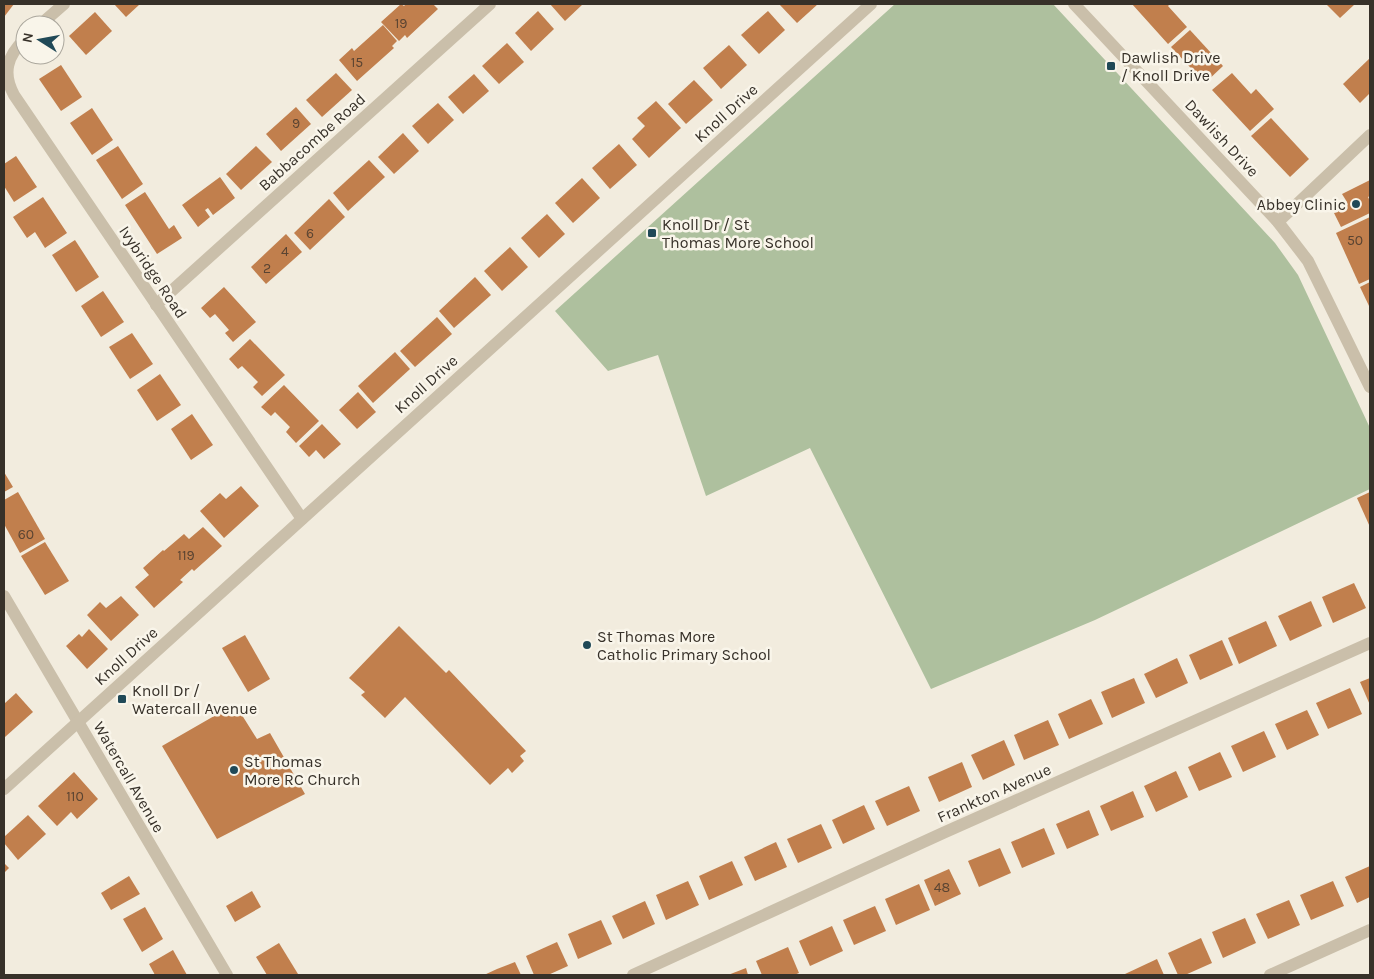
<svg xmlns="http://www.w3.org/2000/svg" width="1374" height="979" font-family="Karla,sans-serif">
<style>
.green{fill:#aec09e}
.building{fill:#c17f4d}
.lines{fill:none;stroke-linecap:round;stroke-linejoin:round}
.minor{stroke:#cabfaa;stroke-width:12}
.poi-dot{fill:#204957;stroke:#f9f5ea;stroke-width:2}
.labels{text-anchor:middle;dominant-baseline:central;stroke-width:5;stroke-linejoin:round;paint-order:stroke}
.number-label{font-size:14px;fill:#5a4432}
.poi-label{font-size:16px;fill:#373129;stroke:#f9f5ea;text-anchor:start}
.street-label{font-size:16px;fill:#373129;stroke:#f9f5ea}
</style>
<rect width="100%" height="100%" fill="#f2ecde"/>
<!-- green -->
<polygon class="green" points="895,4 1053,4 1275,243 1298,275 1370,428 1370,489 1095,620 931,689 810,448 706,496 658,355 608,371 555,311"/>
<!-- building -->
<g class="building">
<polygon points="4,4 14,4 4,17"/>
<polygon points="114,4 140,4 126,17"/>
<polygon points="401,4 404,6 406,4 433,4 438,9 407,38 405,35 399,41 381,22"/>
<polygon points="550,4 583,4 565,21"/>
<polygon points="779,4 818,4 797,23"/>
<polygon points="1132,4 1170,4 1168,6 1187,27 1168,44"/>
<polygon points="1326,4 1355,4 1340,18"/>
<polygon points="538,11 554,29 531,51 515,33"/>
<polygon points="768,11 785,30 759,54 741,35"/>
<polygon points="95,12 112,31 86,55 69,36"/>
<polygon points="383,25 397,41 392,46 394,48 357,81 339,60 352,48 354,51"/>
<polygon points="1190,30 1223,66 1205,83 1171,47"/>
<polygon points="507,43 524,62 499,84 482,66"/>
<polygon points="729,45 747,65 721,89 703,68"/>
<polygon points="1370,58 1370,93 1360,103 1343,84"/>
<polygon points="61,65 82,97 61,111 39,79"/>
<polygon points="336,73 352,90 322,117 306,100"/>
<polygon points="1232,73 1251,94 1256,89 1274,109 1250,131 1212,90"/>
<polygon points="474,74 489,91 463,114 448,97"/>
<polygon points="694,80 713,100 686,124 668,104"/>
<polygon points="656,101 681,128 649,158 632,139 645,126 637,118"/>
<polygon points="438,103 454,120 428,144 412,126"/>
<polygon points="296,107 311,124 281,151 266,134"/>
<polygon points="92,108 113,140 92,155 70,123"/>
<polygon points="1271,118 1309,159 1290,177 1251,136"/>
<polygon points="403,133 419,151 394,174 378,157"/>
<polygon points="619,144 637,165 610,189 592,168"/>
<polygon points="118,146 143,184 122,199 96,160"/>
<polygon points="256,146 272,162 241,190 226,174"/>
<polygon points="16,156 37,187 14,202 4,186 4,164"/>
<polygon points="369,160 385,177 348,211 333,193"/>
<polygon points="220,177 235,198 213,215 208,208 205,210 210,217 198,227 182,205"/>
<polygon points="582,178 600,198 573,223 555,203"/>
<polygon points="1370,180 1370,196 1368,197 1370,201 1370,213 1341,227 1334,213 1341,210 1339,206 1347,202 1342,194"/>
<polygon points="145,192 169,229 174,225 182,238 157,254 125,205"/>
<polygon points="43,197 67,233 45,248 35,232 27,238 13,217"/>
<polygon points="329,199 345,217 310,250 294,233"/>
<polygon points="547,214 565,234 539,258 521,238"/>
<polygon points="1370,217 1370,279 1359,284 1336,233"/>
<polygon points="286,234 302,252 266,284 251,267"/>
<polygon points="75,240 99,277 76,292 52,255"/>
<polygon points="510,247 528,267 502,291 484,271"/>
<polygon points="475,277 491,295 454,328 439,311"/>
<polygon points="1370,282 1370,308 1360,287"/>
<polygon points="224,287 256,322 233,342 225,333 229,330 215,314 210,318 201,308"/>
<polygon points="103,291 124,322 101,337 81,306"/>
<polygon points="437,317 452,334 415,367 400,351"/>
<polygon points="132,333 153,364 130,379 109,347"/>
<polygon points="250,339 285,375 262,396 253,387 258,382 242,366 238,369 229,359"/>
<polygon points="395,352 410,369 373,403 358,386"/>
<polygon points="160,374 181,405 157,421 137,390"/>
<polygon points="284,385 319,421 296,443 286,432 290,427 275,412 271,416 261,407"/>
<polygon points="358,392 376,412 357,429 339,410"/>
<polygon points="192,414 213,445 191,460 171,429"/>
<polygon points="322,424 341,444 324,459 316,450 309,457 299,446"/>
<polygon points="4,472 13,487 4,492"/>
<polygon points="241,486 259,506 224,538 200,511 220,493 226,499"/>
<polygon points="18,492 45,539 20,553 4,524 4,500"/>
<polygon points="1370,492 1370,527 1357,498"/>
<polygon points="203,527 222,546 194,571 192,569 180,580 183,582 154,608 135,587 149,575 143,568 163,550 164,551 184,534 189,539"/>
<polygon points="45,542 69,581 45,595 21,556"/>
<polygon points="1354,583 1366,608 1333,623 1322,597"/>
<polygon points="121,596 139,615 111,641 87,615 100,602 106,608"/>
<polygon points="1311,601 1322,626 1290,641 1278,616"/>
<polygon points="1266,621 1277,646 1239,664 1228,638"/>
<polygon points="399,626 446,673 449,670 526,751 520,756 524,761 512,773 508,768 490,785 405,697 385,718 361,695 365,692 349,678"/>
<polygon points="89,629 108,649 87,669 66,646 79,634 82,637"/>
<polygon points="245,635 270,679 248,692 222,648"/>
<polygon points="1222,640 1233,665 1200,680 1189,655"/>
<polygon points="1177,658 1188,683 1156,698 1144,674"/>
<polygon points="1134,678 1145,703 1112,718 1101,692"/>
<polygon points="1370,678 1370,705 1360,682"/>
<polygon points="1350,688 1362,714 1328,729 1316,703"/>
<polygon points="16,693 33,712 5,737 4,704"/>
<polygon points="1091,699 1103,724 1069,739 1058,714"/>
<polygon points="235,704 257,739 270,733 305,794 217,839 162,746"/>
<polygon points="1307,710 1319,735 1287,750 1275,724"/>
<polygon points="1048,720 1059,745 1024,760 1014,735"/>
<polygon points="1264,731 1276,757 1243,772 1231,746"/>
<polygon points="1004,740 1015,765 983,780 971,755"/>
<polygon points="1220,752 1232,777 1199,791 1188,767"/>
<polygon points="962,762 972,787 939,802 928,777"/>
<polygon points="1176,771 1188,797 1156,812 1144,786"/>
<polygon points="74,772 98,799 77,819 71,812 57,826 38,806"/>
<polygon points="909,786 920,811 887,826 875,801"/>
<polygon points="1133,791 1144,817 1111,831 1100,806"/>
<polygon points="864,805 875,829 843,844 832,820"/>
<polygon points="1089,810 1099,835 1067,849 1056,824"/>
<polygon points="28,815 46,834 18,860 4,843 4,837"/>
<polygon points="821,824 832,848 798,863 787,839"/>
<polygon points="1044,828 1055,854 1022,868 1011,842"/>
<polygon points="776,842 787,867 755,881 744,857"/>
<polygon points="1000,848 1011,873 979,887 968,861"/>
<polygon points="732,861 743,885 709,900 699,876"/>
<polygon points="4,863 9,868 4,873"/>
<polygon points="1370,866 1370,897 1357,903 1345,877"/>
<polygon points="949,869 961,894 935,906 924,880"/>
<polygon points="129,876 140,894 111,910 101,893"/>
<polygon points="688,881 699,905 666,920 656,895"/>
<polygon points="1333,881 1344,906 1311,920 1300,895"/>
<polygon points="919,884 930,910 896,925 885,899"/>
<polygon points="252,891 261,907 235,922 226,906"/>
<polygon points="1289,900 1300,925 1268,939 1256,914"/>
<polygon points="645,901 655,924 623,939 612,916"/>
<polygon points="875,906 886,931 854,945 843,920"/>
<polygon points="145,907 163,939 142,952 123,919"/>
<polygon points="1245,918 1256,943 1223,958 1212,932"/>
<polygon points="601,920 612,944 578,959 568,934"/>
<polygon points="832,926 843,951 810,966 799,941"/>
<polygon points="1201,938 1212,963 1185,975 1178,975 1168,953"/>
<polygon points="557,942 568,966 548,975 534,975 526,956"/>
<polygon points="279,943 298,974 296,975 267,975 256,957"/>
<polygon points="788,947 799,973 794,975 762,975 756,961"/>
<polygon points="173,950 187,975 155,975 149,964"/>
<polygon points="1157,959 1164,975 1126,975 1125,974"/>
<polygon points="515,962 521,975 484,975 497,969"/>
<polygon points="746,968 748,975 728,975"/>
</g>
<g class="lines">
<!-- minor -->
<g class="minor">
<polyline points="1074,4 1278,222 1308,261 1370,387"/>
<polyline points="40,25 64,4"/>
<path d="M 25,39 C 7,56 2,73 14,95 L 302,519"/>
<polyline points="1278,222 1370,135"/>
<polyline points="156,305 490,4"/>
<polyline points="4,596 227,975"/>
<polyline points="4,789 871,4"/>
<polyline points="633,975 943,833 1370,643"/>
<polyline points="1270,975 1370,930"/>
</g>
</g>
<!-- markers -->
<g class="poi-dot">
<rect x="1106" y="61" width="10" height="10" rx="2.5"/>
<circle cx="1356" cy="204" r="5"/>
<rect x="647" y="228" width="10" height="10" rx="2.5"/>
<circle cx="587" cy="645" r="5"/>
<rect x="117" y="694" width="10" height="10" rx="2.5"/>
<circle cx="234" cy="770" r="5"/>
</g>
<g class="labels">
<!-- number labels -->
<g class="number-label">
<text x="401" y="23">19</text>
<text x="357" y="62">15</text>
<text x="296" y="123">9</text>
<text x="310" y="233">6</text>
<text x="1355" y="240">50</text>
<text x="285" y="251">4</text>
<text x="267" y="268">2</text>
<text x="26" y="534">60</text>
<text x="186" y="555">119</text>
<text x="75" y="796">110</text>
<text x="942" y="887">48</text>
</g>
<!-- poi labels -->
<g class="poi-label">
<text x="1121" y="57">Dawlish Drive<tspan x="1121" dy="18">/ Knoll Drive</tspan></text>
<text x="1346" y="204" text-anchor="end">Abbey Clinic</text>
<text x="662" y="224">Knoll Dr / St<tspan x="662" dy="18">Thomas More School</tspan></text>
<text x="597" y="636">St Thomas More<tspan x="597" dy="18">Catholic Primary School</tspan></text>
<text x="132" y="690">Knoll Dr /<tspan x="132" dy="18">Watercall Avenue</tspan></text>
<text x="244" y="761">St Thomas<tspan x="244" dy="18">More RC Church</tspan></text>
</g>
<!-- street labels -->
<g class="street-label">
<text transform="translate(726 113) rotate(-42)">Knoll Drive</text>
<text transform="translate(1222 138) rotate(47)">Dawlish Drive</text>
<text transform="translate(312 142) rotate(-42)">Babbacombe Road</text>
<text transform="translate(153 272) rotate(56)">Ivybridge Road</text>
<text transform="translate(426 384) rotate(-42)">Knoll Drive</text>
<text transform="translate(126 656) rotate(-42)">Knoll Drive</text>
<text transform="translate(129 777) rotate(60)">Watercall Avenue</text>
<text transform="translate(994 793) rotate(-24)">Frankton Avenue</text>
</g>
</g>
<!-- border -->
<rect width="1374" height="979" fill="none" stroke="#373129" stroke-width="10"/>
<!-- north arrow -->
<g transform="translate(40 40) rotate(281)"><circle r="24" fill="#f9f5ea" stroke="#aba79d"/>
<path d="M0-4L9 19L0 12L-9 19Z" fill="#204957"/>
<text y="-8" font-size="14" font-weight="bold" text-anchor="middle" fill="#373129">N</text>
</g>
</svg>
